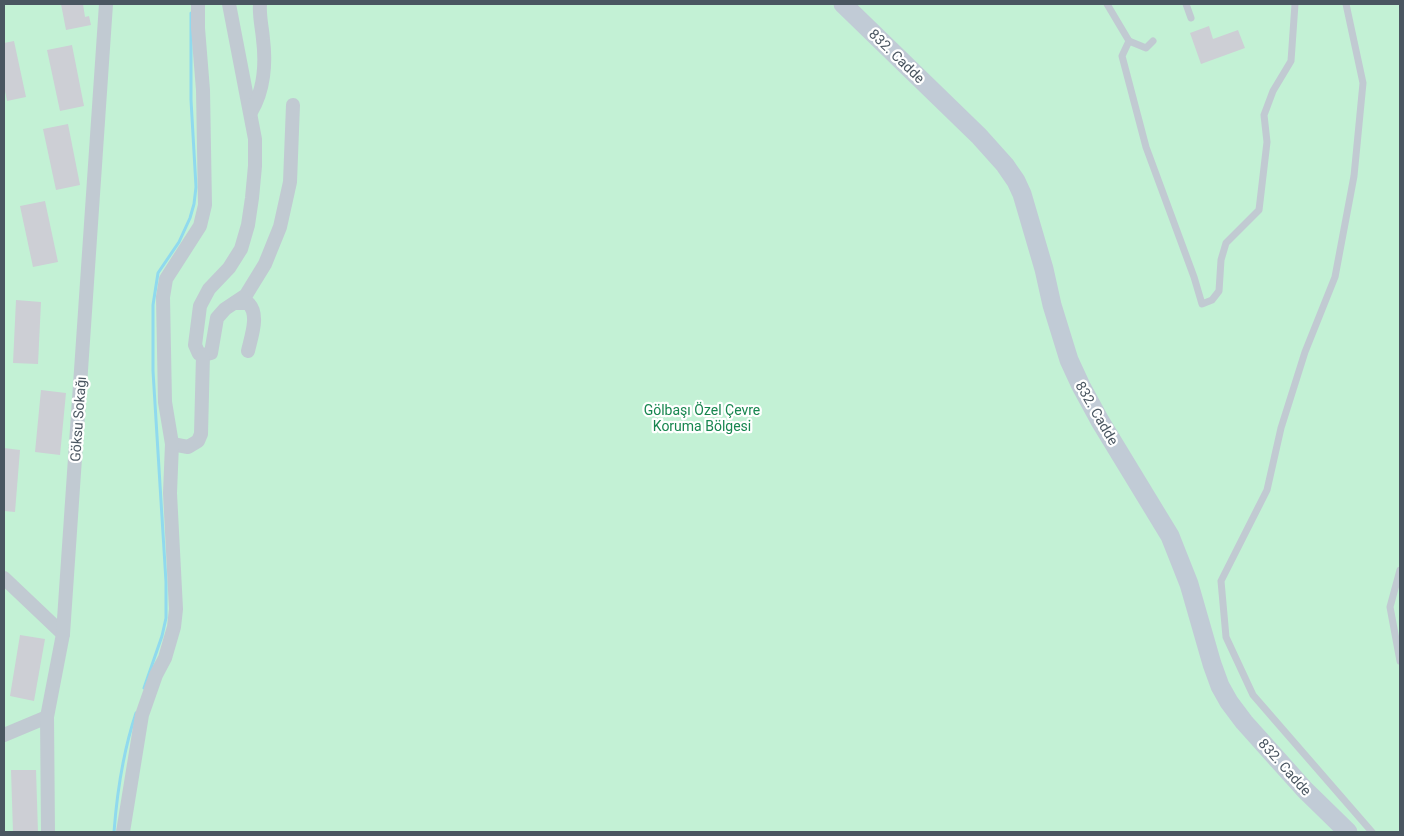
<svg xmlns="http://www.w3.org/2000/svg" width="1404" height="836" font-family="Roboto,sans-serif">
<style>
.green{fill:#c3f1d5}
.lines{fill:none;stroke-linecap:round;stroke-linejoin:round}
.stream{stroke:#90daee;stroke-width:3}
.building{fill:#cdcfd5}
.lane{stroke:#c1cad2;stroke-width:7}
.street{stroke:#c1cad2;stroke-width:14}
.secondary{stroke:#c1cbd6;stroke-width:19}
.labels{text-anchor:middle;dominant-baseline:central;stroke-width:4.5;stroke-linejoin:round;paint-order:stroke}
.street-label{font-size:14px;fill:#4a5661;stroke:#fff}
.park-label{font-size:14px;fill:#17864f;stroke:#fff}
</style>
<rect width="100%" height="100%" fill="#f5f3f3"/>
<!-- green -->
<rect class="green" x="4" y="4" width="1396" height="828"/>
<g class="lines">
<!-- stream -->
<g class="stream">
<polyline points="144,688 162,636 166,618 166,582 153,371 153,305 158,273 179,242 190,218 194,204 196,187 191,100 191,13"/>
<path d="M 114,832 C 117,792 123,752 136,713"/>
</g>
</g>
<!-- building -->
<g class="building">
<polygon points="61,4 83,4 85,17 89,16 91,25 66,30"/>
<polygon points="1209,26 1213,39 1238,30 1245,48 1201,64 1190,33"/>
<polygon points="14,41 26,97 7,101 4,86 4,43"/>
<polygon points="72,45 84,106 60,111 47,50"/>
<polygon points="68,124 80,185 56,190 43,129"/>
<polygon points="45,201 58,262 33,267 20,206"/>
<polygon points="16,300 41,302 38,364 13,363"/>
<polygon points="41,390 66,393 60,455 35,452"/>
<polygon points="4,448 20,450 15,512 4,511"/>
<polygon points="20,635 45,639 34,701 10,696"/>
<polygon points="11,770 36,770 38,832 13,832"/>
</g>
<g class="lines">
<!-- lane -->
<g class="lane">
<polyline points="1107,4 1129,41 1122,56 1146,147 1194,277 1202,304 1212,300 1219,291 1221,260 1226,243 1259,210 1267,142 1264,115 1273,91 1291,61 1295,4"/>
<polyline points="1186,4 1191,18"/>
<polyline points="1346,4 1363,83 1354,176 1335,277 1305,352 1281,428 1267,490 1221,581 1226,637 1253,695 1372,832"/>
<polyline points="1129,41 1146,48 1153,41"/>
<polyline points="1400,570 1390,607 1400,661"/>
</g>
<!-- street -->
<g class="street">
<polyline points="229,4 255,139 255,166 252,198 248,225 241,249 229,268 209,289 200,306 195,345 199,354 203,355 211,353 217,318 225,309 246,295 265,264 280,227 290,182 293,105"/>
<path d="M 251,112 C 264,91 266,63 263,39 C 262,27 259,16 260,4"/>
<path d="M 235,303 L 248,303 C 260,314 251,337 248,351"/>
<polyline points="172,444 188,447 198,441 201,434 203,355"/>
<polyline points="4,578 63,634"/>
<polyline points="4,735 47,717"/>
<polyline points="48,832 47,717 63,634 106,4"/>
<polyline points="123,832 142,715 156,675 165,658 174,627 176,609 170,493 172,444 165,402 163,297 166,279 200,226 205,205 203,90 198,28 198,4"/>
</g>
<!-- secondary -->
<polyline class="secondary" points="843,4 979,136 1005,165 1016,181 1022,194 1044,269 1052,305 1069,360 1081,386 1100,421 1170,536 1189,584 1212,664 1220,686 1229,702 1244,722 1305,790 1348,832"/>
</g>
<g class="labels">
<!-- street labels -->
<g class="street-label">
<text transform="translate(897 56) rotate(44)">832. Cadde</text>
<text transform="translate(1097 413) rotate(60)">832. Cadde</text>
<text transform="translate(78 419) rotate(-86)">Göksu Sokağı</text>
<text transform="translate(1285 767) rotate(48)">832. Cadde</text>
</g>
<!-- park labels -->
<g class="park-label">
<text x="702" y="410">Gölbaşı Özel Çevre<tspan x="702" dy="16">Koruma Bölgesi</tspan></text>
</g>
</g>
<!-- border -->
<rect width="1404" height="836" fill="none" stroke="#4a5661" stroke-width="10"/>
</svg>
